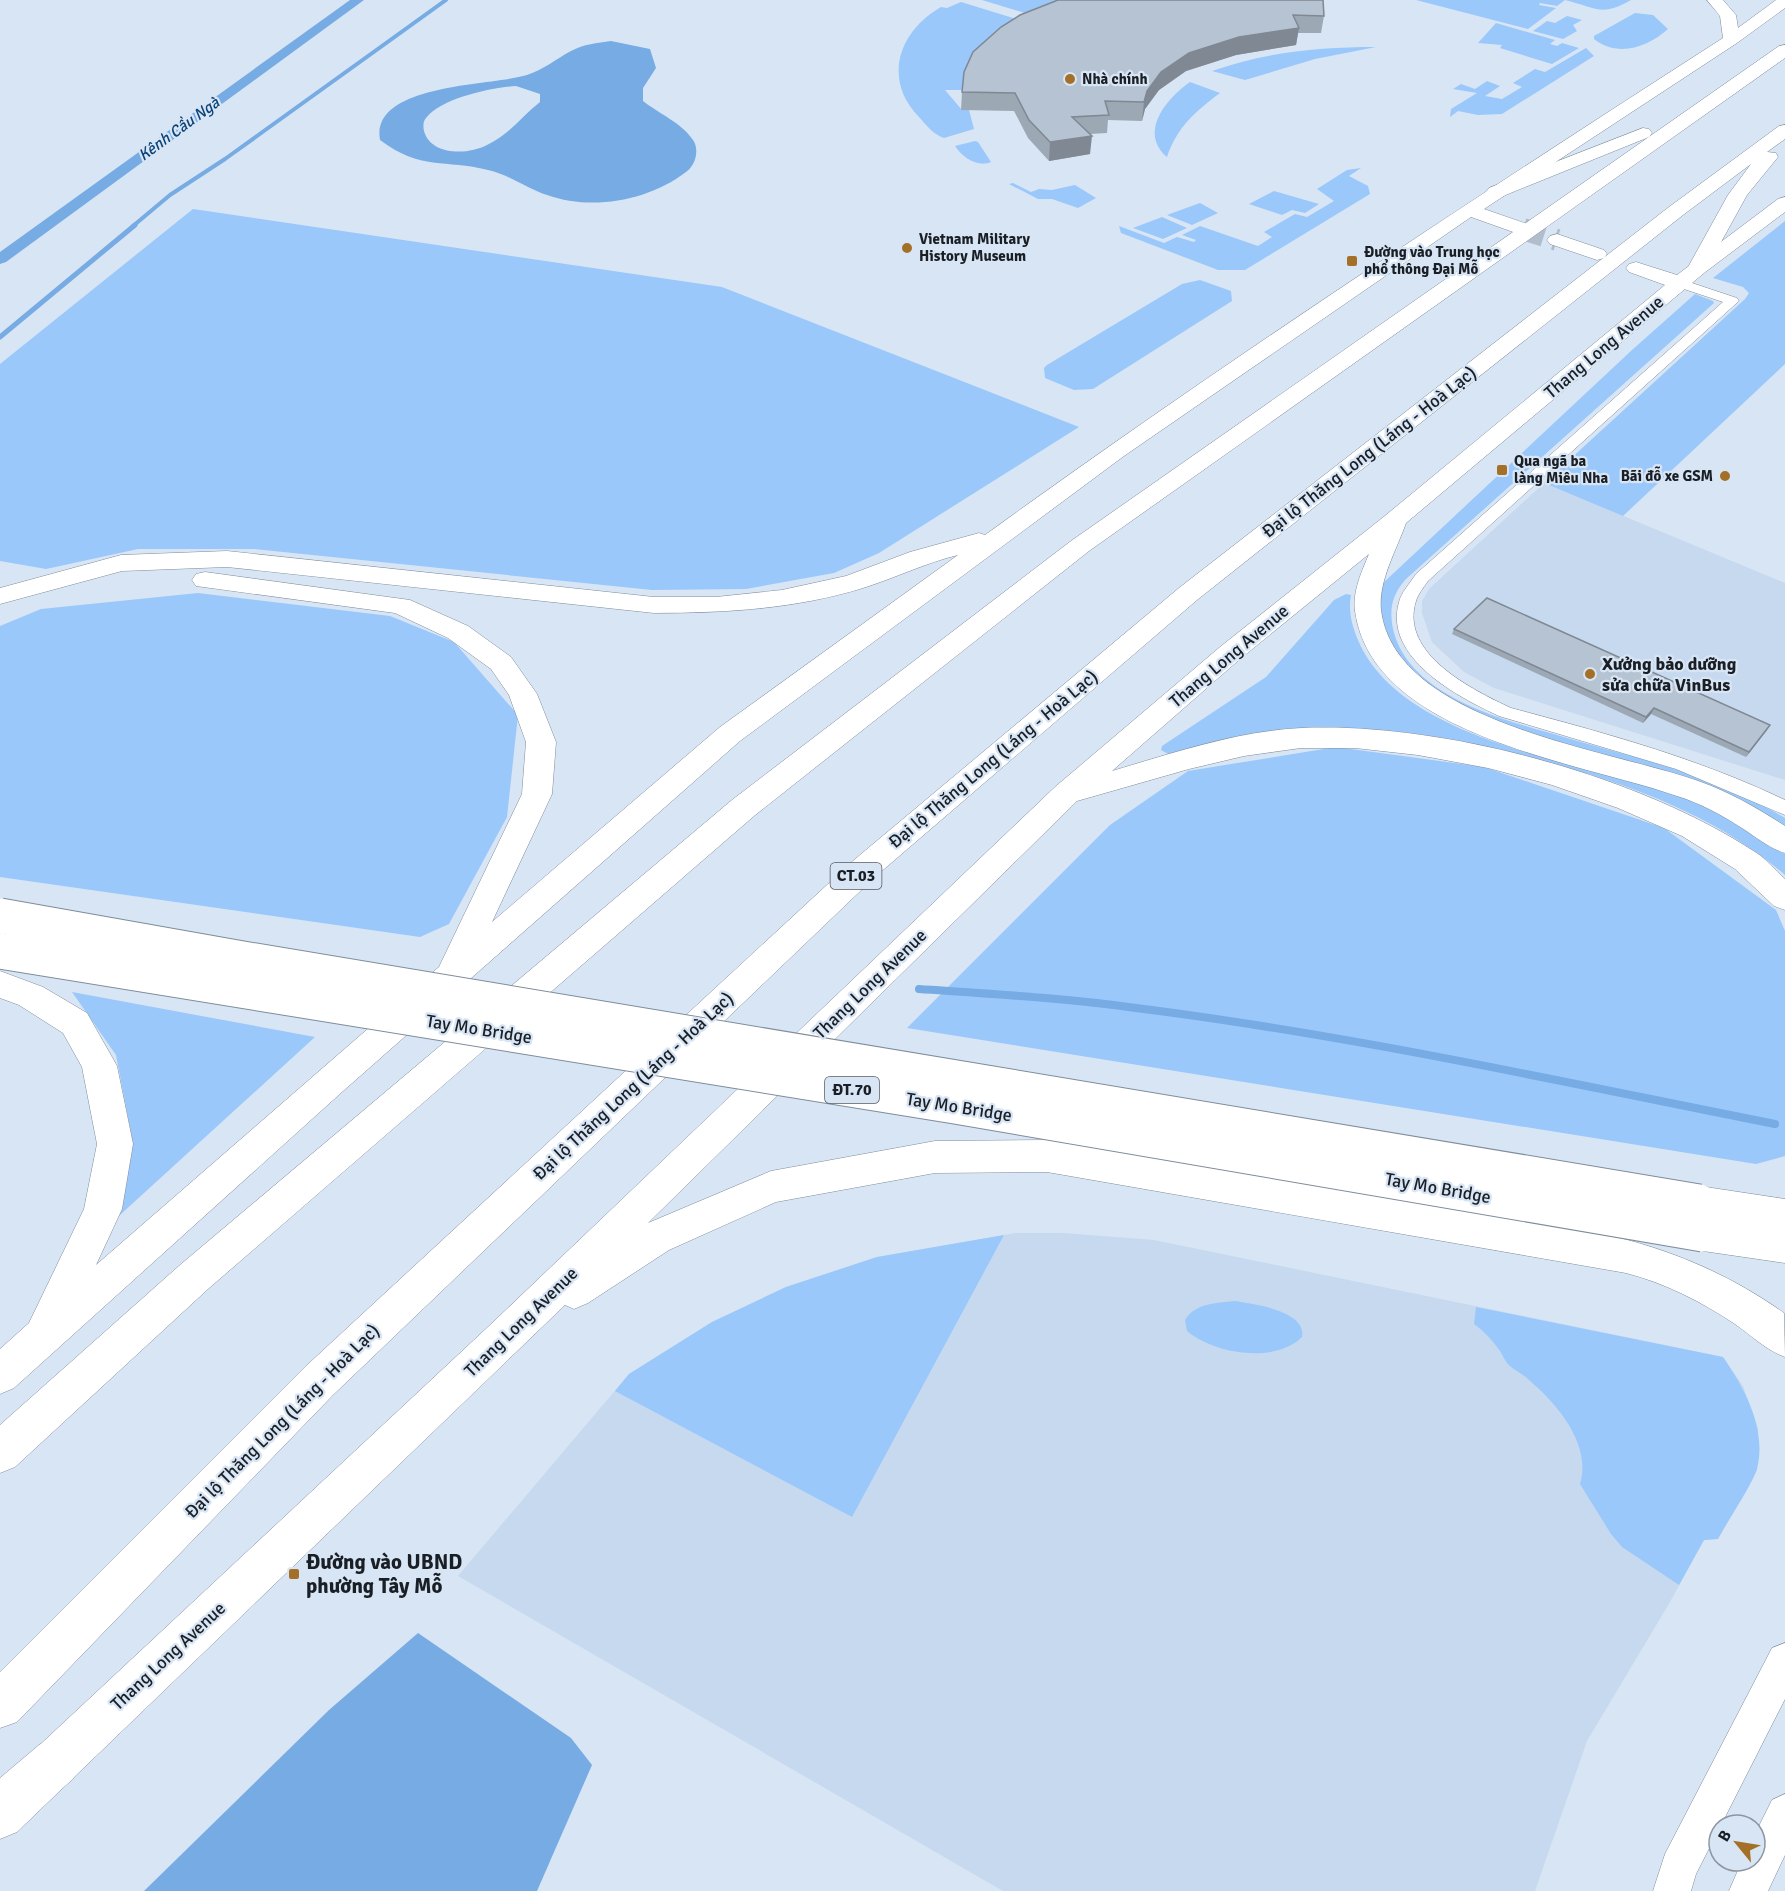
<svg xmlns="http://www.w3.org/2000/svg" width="1785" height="1891" font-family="Signika,sans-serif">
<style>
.built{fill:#c6d9ef}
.green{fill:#9ac8fa}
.water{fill:#77abe3;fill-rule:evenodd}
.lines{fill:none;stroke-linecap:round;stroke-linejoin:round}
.stream-far2{stroke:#77abe3;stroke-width:4}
.stream-far1{stroke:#77abe3;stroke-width:5}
.stream{stroke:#77abe3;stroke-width:8}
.canal{fill:#77abe3;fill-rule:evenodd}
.primary-tunnel{stroke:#b2bdcb;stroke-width:22;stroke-dasharray:22 11;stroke-linecap:butt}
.minor-casing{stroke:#7f8c9a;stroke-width:1}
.tertiary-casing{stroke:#7f8c9a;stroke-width:1}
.primary-casing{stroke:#7f8c9a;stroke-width:1}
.motorway-casing{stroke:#7f8c9a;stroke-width:1}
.minor{fill:#fff;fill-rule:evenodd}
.tertiary{fill:#fff;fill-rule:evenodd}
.primary{fill:#fff;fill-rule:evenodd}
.motorway{fill:#fff;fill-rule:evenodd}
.primary-bridge-casing{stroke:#7f8c9a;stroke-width:37;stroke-linecap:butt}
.primary-bridge{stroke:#fff;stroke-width:35}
.wall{fill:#9da8b5}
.shaded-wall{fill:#7f8893}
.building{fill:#b6c3d2;stroke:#7f8893;stroke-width:1.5}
.poi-dot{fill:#a47028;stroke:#d8e5f5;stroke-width:2}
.labels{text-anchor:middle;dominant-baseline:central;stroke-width:4.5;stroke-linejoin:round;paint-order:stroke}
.far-poi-label{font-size:15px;font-weight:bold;fill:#1a1f25;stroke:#d8e5f5;text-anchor:start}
.far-water-label{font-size:16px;font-style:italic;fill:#0a4376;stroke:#d8e5f5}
.shield{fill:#d8e5f5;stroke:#535a63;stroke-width:1.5}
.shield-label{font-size:16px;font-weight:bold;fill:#1a1f25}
.street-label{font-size:18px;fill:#1a1f25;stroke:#d8e5f5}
.poi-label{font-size:18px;font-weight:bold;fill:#1a1f25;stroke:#d8e5f5;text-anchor:start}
.near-poi-label{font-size:21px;font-weight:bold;fill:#1a1f25;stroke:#d8e5f5;text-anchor:start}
</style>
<rect width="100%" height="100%" fill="#d8e5f5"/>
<!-- built -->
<g class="built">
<polygon points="1544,483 1785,583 1785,780 1494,688 1464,672 1432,642 1422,613 1422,601 1429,589"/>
<polygon points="1016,1233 1063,1233 1154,1240 1723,1357 1743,1386 1758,1429 1757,1470 1718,1539 1704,1540 1670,1602 1587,1741 1535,1891 1003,1891 458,1576 629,1374 712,1322 786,1287 877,1257"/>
</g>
<!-- green -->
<g class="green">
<polygon points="982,0 1119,0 1048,20"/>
<polygon points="1416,0 1565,0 1557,6 1540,3 1539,5 1556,8 1528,29"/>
<path d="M 1565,0 L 1631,0 C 1601,17 1597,8 1565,0 Z"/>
<path d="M 961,2 L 1036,25 L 963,90 L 945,90 L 962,110 L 969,110 L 974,129 L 944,138 C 934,135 926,125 919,117 C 882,79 899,31 941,7 L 947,8 Z"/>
<path d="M 1635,13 L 1653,15 L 1668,29 C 1648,47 1618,58 1594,39 L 1594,36 Z"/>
<polygon points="1567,16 1582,20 1573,25 1577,31 1563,39 1533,31 1547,21 1555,23"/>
<polygon points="1496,23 1555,40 1550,44 1557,46 1562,43 1579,48 1552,64 1500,48 1502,45 1478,43"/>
<path d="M 1376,47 L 1315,59 L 1245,80 L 1212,71 C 1265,52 1320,47 1376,47 Z"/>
<polygon points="1586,48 1594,56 1502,114 1478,115 1458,111 1450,117 1451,109 1477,93 1453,89 1461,84 1475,89 1487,81 1500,86 1485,96 1502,99 1522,87 1513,83 1535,69 1545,72"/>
<path d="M 1190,82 L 1220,93 C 1196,111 1177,127 1167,157 C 1138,132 1167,98 1190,82 Z"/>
<path d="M 975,141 L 978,142 L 991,162 C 978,168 962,157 955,146 Z"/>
<polygon points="1361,168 1349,176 1368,186 1370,194 1245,270 1218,270 1121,233 1119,226 1164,243 1177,237 1194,242 1196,240 1182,235 1200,226 1258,246 1272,237 1264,232 1295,214 1307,217 1334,201 1317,189 1347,170"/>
<polygon points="1013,183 1031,192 1039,189 1052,190 1075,185 1096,198 1078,208 1052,199 1038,199 1009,184"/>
<polygon points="1274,191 1319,204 1305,213 1292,210 1282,215 1249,204"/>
<polygon points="1200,203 1218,213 1192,225 1167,215"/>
<polygon points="193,209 722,287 1079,427 879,553 834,573 746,589 652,590 254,549 138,549 46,569 0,561 0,364"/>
<polygon points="1162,217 1187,228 1163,239 1133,228"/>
<polygon points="1785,221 1785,364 1623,516 1544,483 1745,299 1749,293 1743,287 1713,278"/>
<polygon points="1200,280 1231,291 1232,301 1093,389 1074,390 1045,378 1044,368 1047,365 1182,284"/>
<path d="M 1695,294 L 1713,301 L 1714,303 L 1406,579 C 1392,595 1389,608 1393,629 C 1409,698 1508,721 1567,738 C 1605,749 1644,759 1681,771 C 1717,783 1753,799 1785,818 L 1785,826 L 1591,752 L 1457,709 L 1389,650 L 1376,598 L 1382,584 L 1632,350 Z"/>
<polygon points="198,593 390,616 454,642 518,715 507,817 449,924 420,937 0,877 0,626 41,609"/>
<path d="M 1346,594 L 1351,595 C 1348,611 1352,626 1358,640 C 1404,749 1606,763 1703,805 C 1732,817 1759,835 1785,854 L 1785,875 C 1712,812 1620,781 1528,757 C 1474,743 1419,731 1363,729 C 1343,729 1320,735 1300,737 C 1257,743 1213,749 1170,755 L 1161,750 L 1162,746 L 1266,677 L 1334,600 Z"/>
<polygon points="1336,747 1484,767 1664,828 1776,910 1785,931 1785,1156 1756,1164 907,1028 1110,825 1188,771"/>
<polygon points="72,992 315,1037 109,1225 132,1138 116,1055"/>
<polygon points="1004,1235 852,1517 615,1391 629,1374 712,1322 786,1287 877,1257"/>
<path d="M 1235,1301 C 1254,1304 1307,1311 1302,1337 C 1275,1364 1214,1354 1187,1331 L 1185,1320 C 1195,1303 1217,1303 1235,1301 Z"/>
<path d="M 1476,1307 L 1723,1357 C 1745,1389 1767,1429 1757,1469 C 1752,1485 1727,1522 1718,1539 L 1704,1540 L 1679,1585 L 1622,1547 L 1611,1534 L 1580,1484 C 1592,1444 1557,1404 1529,1380 C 1524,1375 1516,1371 1510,1366 C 1506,1363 1503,1356 1500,1351 C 1492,1340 1485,1332 1474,1324 Z"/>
</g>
<!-- water -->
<g class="water">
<path d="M 611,41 L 650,49 L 656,68 L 643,88 L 643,101 C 658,113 682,123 693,140 C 700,150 695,166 686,172 C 648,201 592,211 547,195 C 526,188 510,175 488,170 C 445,159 421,171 380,140 C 370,83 492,86 527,75 C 543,70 556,59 571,51 C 584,44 597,43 611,41 ZM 516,86 L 540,94 L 540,102 C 521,117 510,134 487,145 C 468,155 431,156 424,131 C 423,127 423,121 426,118 C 441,98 493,87 516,86 Z"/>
<polygon points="418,1633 571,1738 592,1765 537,1891 144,1891 329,1710"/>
</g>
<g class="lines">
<!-- stream-far2 -->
<polyline class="stream-far2" points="133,226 170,195 225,159 446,0"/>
<!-- stream-far1 -->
<polyline class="stream-far1" points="0,337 135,225"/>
<!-- stream -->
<path class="stream" d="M 919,989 C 992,994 1064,998 1136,1008 C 1351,1035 1563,1082 1775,1124"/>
<!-- canal -->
<polygon class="canal" points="350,0 364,0 6,262 0,264 0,252"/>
<!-- primary-tunnel -->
<polyline class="primary-tunnel" points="1523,229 1557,240"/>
<defs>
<path id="minor" d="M 1680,279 L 1737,298 L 1739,301 L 1428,581 C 1424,587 1418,594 1416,601 C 1399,654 1473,690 1511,708 C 1605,733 1697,758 1785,800 L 1785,815 L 1676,769 L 1499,716 C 1458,697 1383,658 1399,602 C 1401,593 1410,583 1416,574 L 1723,302 L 1675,286 L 1673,283 L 1675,280 Z"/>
<g id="tertiary">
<polygon points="1785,1643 1785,1699 1721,1825 1719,1825 1719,1829 1696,1874 1691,1891 1653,1891 1665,1854 1772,1648"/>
<polygon points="1785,1794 1785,1855 1768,1891 1729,1891 1742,1861 1755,1861 1755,1834 1772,1800"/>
</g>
<g id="primary">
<path d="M 1707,0 L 1723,0 L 1736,15 L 1738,28 L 1776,0 L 1785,0 L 1785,8 L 1737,43 L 1484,209 L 1530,225 L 1533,229 L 1530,233 L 1516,233 L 1471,217 L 1124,456 L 740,741 L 342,1092 L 14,1388 L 0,1394 L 0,1349 L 29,1323 L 84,1209 L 97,1144 L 82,1067 L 63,1033 L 19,1005 L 0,998 L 0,971 L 43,987 L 87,1013 L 117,1066 L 133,1144 L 122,1209 L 96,1265 L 439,967 L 522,794 L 526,742 L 509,695 L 491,669 L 448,638 L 395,613 L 196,586 L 192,580 L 196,574 L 205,572 L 410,600 L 468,626 L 511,657 L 537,694 L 556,742 L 552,794 L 492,922 L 720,727 L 958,555 C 925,563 895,578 863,588 C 795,609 724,613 654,613 L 227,567 L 122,571 L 0,604 L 0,588 L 121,555 L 227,551 L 654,597 L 716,597 L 782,590 L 846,576 L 910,552 L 979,533 L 985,535 C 1225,361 1473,199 1723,38 L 1720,16 Z"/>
<path d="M 1785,197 L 1785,212 L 1704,273 L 1406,523 C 1397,549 1378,581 1381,610 C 1395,724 1614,750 1701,782 C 1731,793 1759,809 1785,826 L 1785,853 C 1769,848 1756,837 1742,828 C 1722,815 1700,803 1677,796 C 1580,762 1372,736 1355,611 C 1352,592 1362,571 1369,554 L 1240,659 L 1112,771 C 1173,753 1237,731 1302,728 C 1441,722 1638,775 1755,852 C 1766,859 1775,870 1785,879 L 1785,910 L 1774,906 L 1735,869 L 1682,836 L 1618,808 L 1552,785 L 1488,768 L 1418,755 L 1355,748 L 1301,748 L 1244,756 L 1189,769 L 1077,801 L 648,1223 L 771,1171 L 935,1141 L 1047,1140 L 1589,1231 C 1660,1245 1725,1271 1784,1313 L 1785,1357 C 1766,1350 1752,1336 1735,1324 C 1702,1302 1665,1283 1626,1273 L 1047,1172 L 935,1173 L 776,1202 L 669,1250 L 588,1303 L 574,1309 L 565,1305 L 17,1832 L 0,1839 L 0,1782 L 489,1326 L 1055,787 L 1220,647 L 1386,515 L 1665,285 L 1629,272 L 1626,268 L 1629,264 L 1636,262 L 1677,275 L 1778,199 Z"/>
<polygon points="1557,234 1604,250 1607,254 1604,258 1597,260 1550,244 1547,240 1550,236"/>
<polygon points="1699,1186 1785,1199 1785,1263 1703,1251 1689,1246 1684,1234 1689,1222 1700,1218 1686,1213 1680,1202 1686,1191"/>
</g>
<g id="motorway">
<polygon points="1785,45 1785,58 1089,551 754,816 208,1289 15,1467 0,1473 0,1425 180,1265 732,800 1071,541 1779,46"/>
<polygon points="1785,125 1785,139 1767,152 1776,153 1778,157 1747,195 1704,273 1697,275 1690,273 1687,269 1728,195 1751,164 1683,215 1197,600 876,876 333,1395 17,1722 0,1728 0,1672 305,1367 854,860 1179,588 1669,207 1779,126"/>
<polygon points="1643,128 1649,129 1652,133 1649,137 1503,196 1489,196 1486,192 1489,188"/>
<polygon points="56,1738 73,1745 80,1762 73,1779 17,1827 0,1834 0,1778 39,1745"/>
</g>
</defs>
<!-- minor casing -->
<use href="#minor" class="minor-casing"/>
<!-- tertiary casing -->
<use href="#tertiary" class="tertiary-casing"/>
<!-- primary casing -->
<use href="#primary" class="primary-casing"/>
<!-- motorway casing -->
<use href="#motorway" class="motorway-casing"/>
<!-- minor -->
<use href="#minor" class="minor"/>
<!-- tertiary -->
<use href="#tertiary" class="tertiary"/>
<!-- primary -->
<use href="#primary" class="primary"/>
<!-- motorway -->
<use href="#motorway" class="motorway"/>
<defs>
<g id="primary-bridge">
<polyline points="0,916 237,958 1699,1202"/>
<polyline points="0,951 955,1106 1703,1234"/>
</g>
</defs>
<!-- primary-bridge casing -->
<use href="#primary-bridge" class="primary-bridge-casing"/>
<!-- primary-bridge -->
<use href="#primary-bridge" class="primary-bridge"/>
</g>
<!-- wall -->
<g class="wall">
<polygon points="1058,0 1324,16 1321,33 1298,33 1296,45 1236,55 1186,71 1159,90 1145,109 1142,121 1108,120 1107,133 1090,134 1090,154 1049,161 1028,138 1014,111 961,110 962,92"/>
<polygon points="1454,629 1767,730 1746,757 1651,714 1643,723 1452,634"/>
</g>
<!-- shaded-wall -->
<g class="shaded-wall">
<polygon points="1299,28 1296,45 1236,55 1186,71 1159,90 1145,109 1142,121 1144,102 1147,91 1161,72 1189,53 1239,37"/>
<polygon points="1092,136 1090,154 1049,161 1050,142"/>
<polygon points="1654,708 1651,714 1643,723 1646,717"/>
<polygon points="1770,725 1767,730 1746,757 1749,752"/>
</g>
<!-- building -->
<g class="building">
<polygon points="1058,0 1323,0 1324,16 1293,15 1299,28 1239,37 1189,53 1161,72 1147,91 1144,102 1105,101 1109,115 1072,117 1092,136 1050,142 1029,120 1015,93 962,92 964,72 973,52 1001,27 1020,15"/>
<polygon points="1487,598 1770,725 1749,752 1654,708 1646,717 1454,629"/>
</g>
<!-- markers -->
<g class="poi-dot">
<circle cx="1070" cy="79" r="6"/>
<circle cx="907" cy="248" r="6"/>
<rect x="1346" y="255" width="12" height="12" rx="3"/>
<rect x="1496" y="464" width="12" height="12" rx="3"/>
<circle cx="1725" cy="476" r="6"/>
<circle cx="1590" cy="674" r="6"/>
<rect x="288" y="1568" width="12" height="12" rx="3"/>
</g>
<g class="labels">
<!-- far-poi labels -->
<g class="far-poi-label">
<text x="1082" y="79">Nhà chính</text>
<text x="919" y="239">Vietnam Military<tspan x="919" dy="17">History Museum</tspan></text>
<text x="1364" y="252">Đường vào Trung học<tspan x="1364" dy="17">phổ thông Đại Mỗ</tspan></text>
<text x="1514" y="461">Qua ngã ba<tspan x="1514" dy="17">làng Miêu Nha</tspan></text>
<text x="1713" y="476" text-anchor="end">Bãi đỗ xe GSM</text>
</g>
<!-- far-water labels -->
<g class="far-water-label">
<text transform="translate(179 129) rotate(-36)">Kênh Cầu Ngà</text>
</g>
<!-- shield labels -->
<g class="shield">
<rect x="830.5" y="863" width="51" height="26" rx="4.5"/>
<rect x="825" y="1077" width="54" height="26" rx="4.5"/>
</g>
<g class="shield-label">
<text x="856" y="876">CT.03</text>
<text x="852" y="1090">ĐT.70</text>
</g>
<!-- street labels -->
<g class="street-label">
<text transform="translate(1604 347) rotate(-40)">Thang Long Avenue</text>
<text transform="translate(1369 452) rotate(-38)">Đại lộ Thăng Long (Láng - Hoà Lạc)</text>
<text transform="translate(1229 656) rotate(-40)">Thang Long Avenue</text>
<text transform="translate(993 759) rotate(-40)">Đại lộ Thăng Long (Láng - Hoà Lạc)</text>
<text transform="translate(870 984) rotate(-44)">Thang Long Avenue</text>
<text transform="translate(479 1029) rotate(9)">Tay Mo Bridge</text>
<text transform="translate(633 1086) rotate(-43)">Đại lộ Thăng Long (Láng - Hoà Lạc)</text>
<text transform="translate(959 1107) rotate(9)">Tay Mo Bridge</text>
<text transform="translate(1438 1188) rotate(10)">Tay Mo Bridge</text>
<text transform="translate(521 1322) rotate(-44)">Thang Long Avenue</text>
<text transform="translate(282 1421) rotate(-45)">Đại lộ Thăng Long (Láng - Hoà Lạc)</text>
<text transform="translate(168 1656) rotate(-43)">Thang Long Avenue</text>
</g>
<!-- poi labels -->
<g class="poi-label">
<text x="1602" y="664">Xưởng bảo dưỡng<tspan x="1602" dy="21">sửa chữa VinBus</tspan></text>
</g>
<!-- near-poi labels -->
<g class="near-poi-label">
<text x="306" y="1562">Đường vào UBND<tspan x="306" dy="24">phường Tây Mỗ</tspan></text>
</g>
</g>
<!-- north arrow -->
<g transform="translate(1737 1843) rotate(300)"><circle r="28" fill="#d8e5f5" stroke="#8c96a2" stroke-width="1.5"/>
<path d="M0-4.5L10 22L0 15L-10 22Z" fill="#a47028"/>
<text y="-9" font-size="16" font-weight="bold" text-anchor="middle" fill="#1a1f25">B</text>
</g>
</svg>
